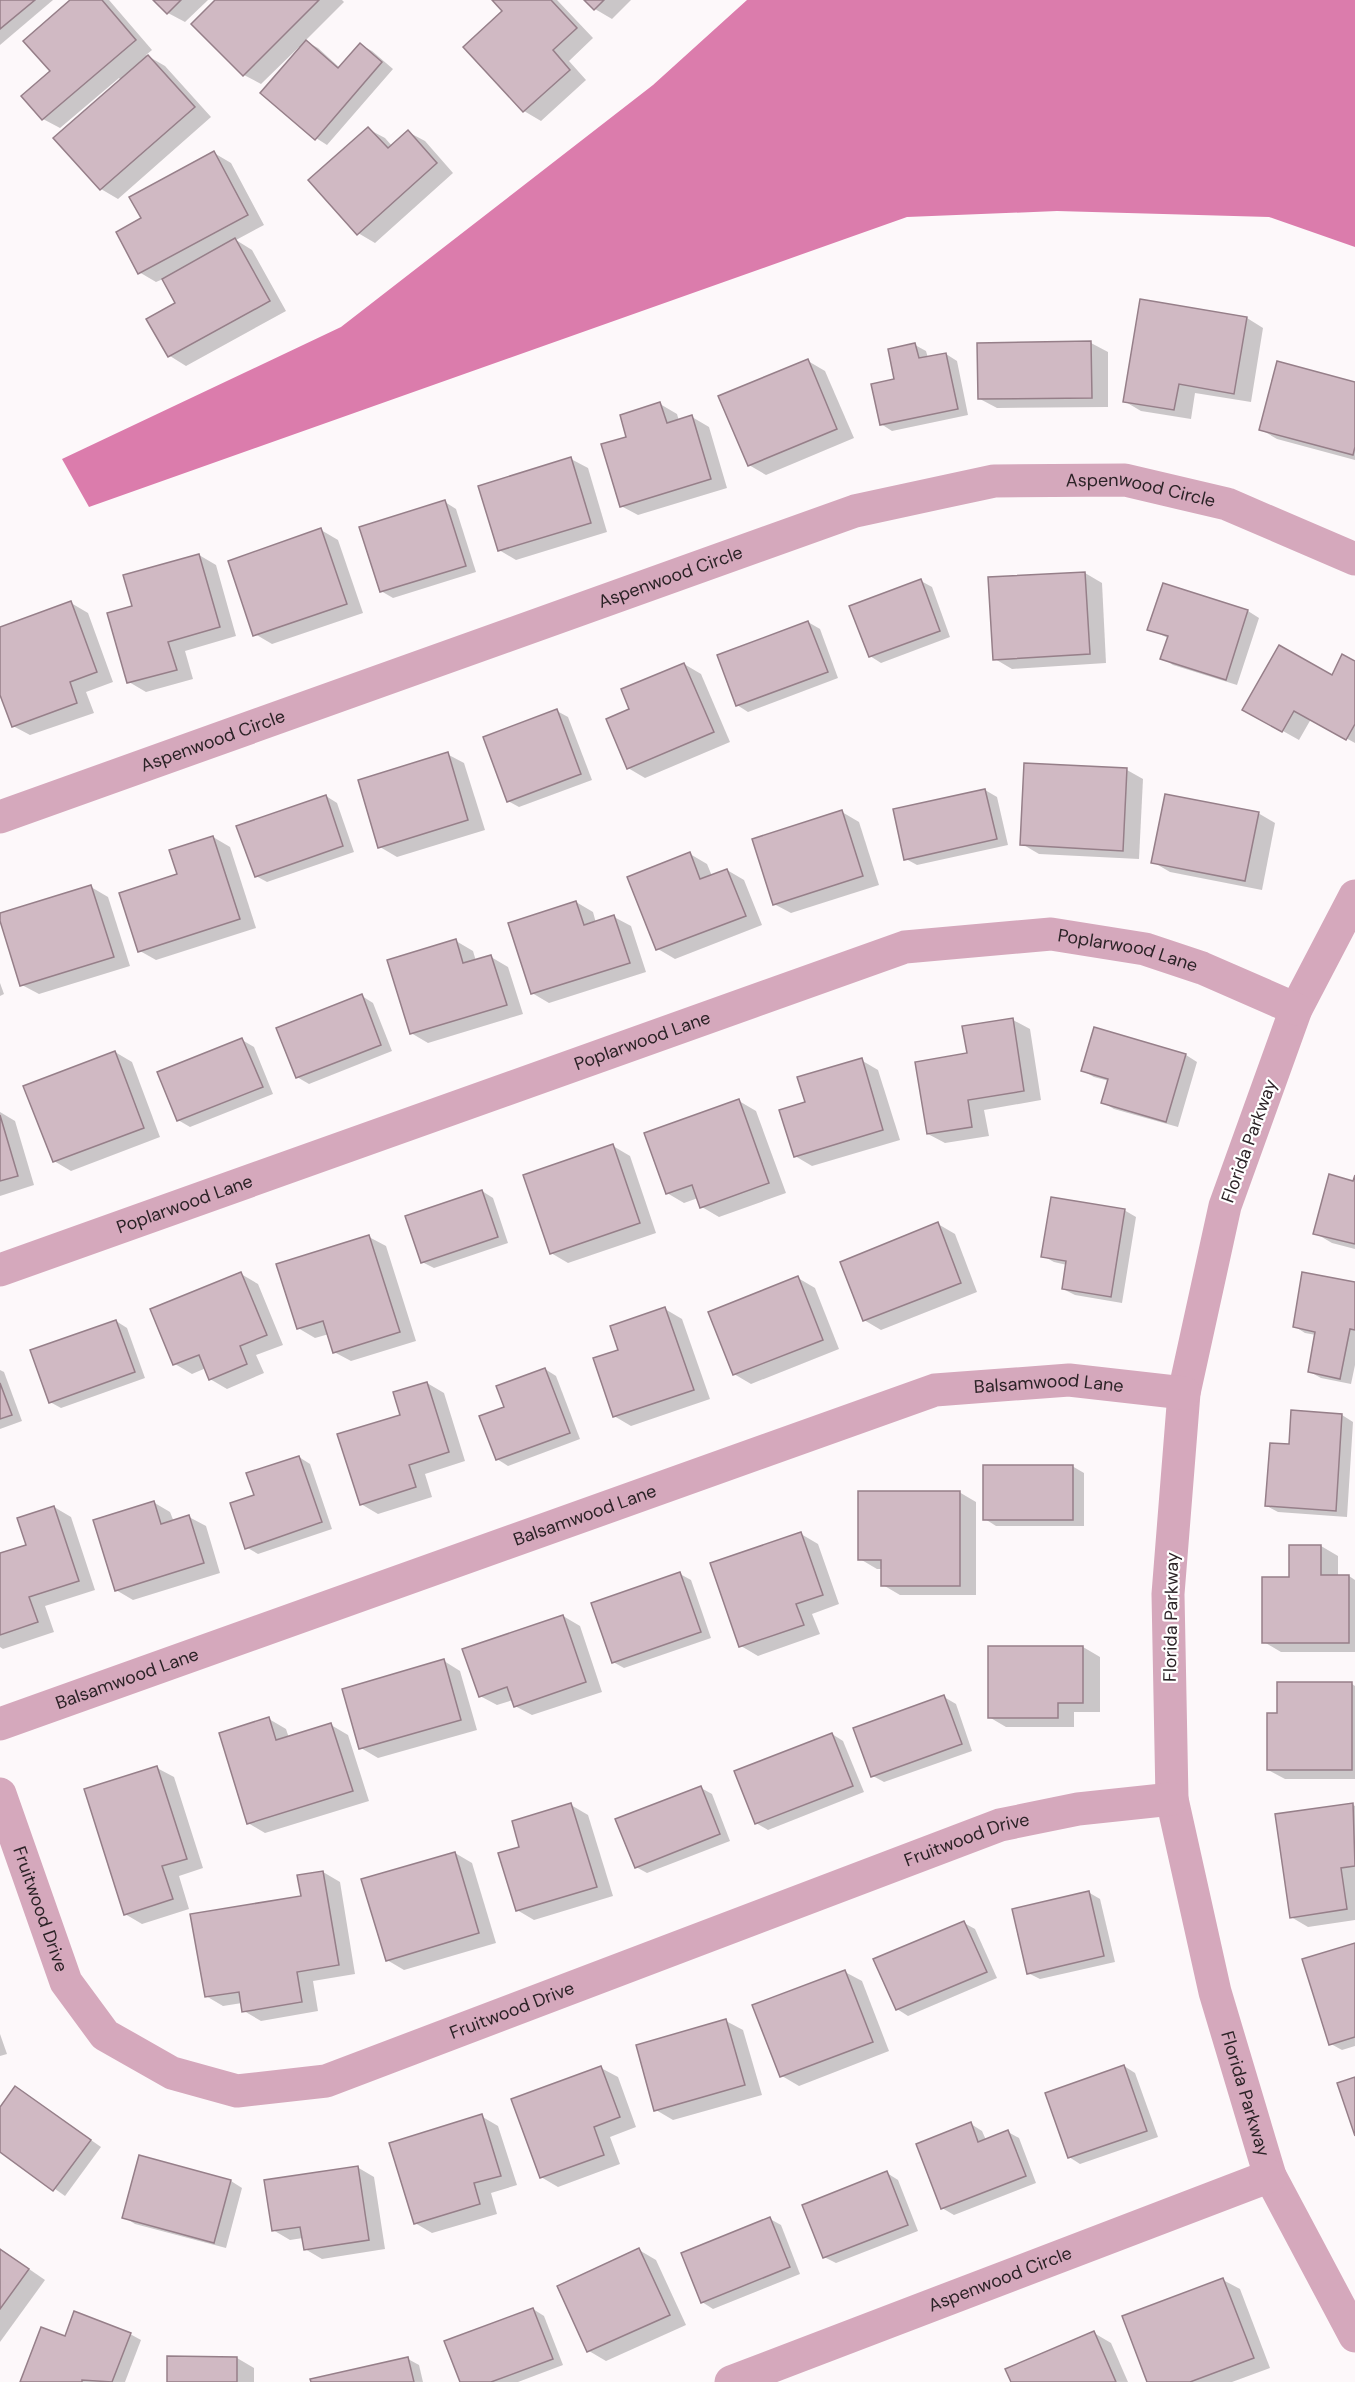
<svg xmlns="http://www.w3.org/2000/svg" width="1355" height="2382" font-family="'DM Sans',sans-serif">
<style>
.water{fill:#db7cac}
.shadow{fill:#0003}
.building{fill:#d0b9c3;stroke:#967f89;stroke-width:1.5}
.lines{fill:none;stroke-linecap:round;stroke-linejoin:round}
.minor{stroke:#d5a8bc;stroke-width:33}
.labels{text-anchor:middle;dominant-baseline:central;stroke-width:4.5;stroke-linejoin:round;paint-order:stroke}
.street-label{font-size:18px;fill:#2c2327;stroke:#fff}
</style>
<rect width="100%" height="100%" fill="#fdf8fa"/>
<!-- water -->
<polygon class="water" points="747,0 1355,0 1355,247 1269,217 1057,211 907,217 89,507 62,459 341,327 653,85"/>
<!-- shadow -->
<g class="shadow">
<polygon points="0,0 53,0 0,45"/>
<polygon points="73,0 109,0 152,50 146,55 165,66 211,117 118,199 101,189 55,139 121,80 119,78 60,128 43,119"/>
<polygon points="156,0 208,0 185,22 168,13"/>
<polygon points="217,0 342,0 344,2 305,41 318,48 340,68 361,45 372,51 393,69 327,145 316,138 301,48 299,47 261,84 244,75"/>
<polygon points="494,0 557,0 593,38 569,61 586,80 541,121 524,111 465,47 505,11"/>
<polygon points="586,0 631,0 612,19 595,9"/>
<polygon points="368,129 385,138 392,146 408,132 425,141 453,173 375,243 358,233"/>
<polygon points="214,153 231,163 264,225 236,240 252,250 286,311 186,366 170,356 177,304 163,279 156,282 139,272 143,219"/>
<polygon points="1247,318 1263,328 1251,402 1195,393 1191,419 1141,411 1124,401"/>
<polygon points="1091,343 1108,352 1108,407 997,408 980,399"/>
<polygon points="915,345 926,351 928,358 946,354 957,361 968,415 892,431 881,424 896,380"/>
<polygon points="808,361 825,371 854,438 766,475 749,465"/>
<polygon points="1355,383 1355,460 1277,439 1260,429"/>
<polygon points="660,404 677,414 679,421 692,417 709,427 727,488 638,515 621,506 628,438"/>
<polygon points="571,459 588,468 607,532 516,560 499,550"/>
<polygon points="445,502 456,509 476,572 393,598 381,591"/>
<polygon points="321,530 338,540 363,613 272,644 255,634"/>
<polygon points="199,555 216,565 236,636 185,651 193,679 146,692 129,682 134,607"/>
<polygon points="1085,573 1102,583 1106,663 1012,669 995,659"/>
<polygon points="921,581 932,587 950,637 881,663 870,656"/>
<polygon points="1164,585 1248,611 1259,618 1237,685 1173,665 1162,658 1168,638 1149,629"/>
<polygon points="71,603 88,613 113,682 86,692 94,713 30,735 13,726 0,690 0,628"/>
<polygon points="808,622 820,629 838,678 748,712 737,705"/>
<polygon points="1355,663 1355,743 1311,719 1299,740 1244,709 1332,677"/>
<polygon points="684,664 701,674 730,742 645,778 628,768 631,709"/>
<polygon points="557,711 568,717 592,780 519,807 508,801"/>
<polygon points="447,754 464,763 485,830 397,857 380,847"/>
<polygon points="1127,770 1143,779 1139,859 1039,854 1022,844"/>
<polygon points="985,790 997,797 1008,845 917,865 906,859"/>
<polygon points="326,796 337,803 354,852 267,882 256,876"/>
<polygon points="842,812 859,822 879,885 791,913 774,904"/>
<polygon points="1258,813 1275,823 1262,890 1170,872 1153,862"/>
<polygon points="213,837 230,847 256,928 156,960 140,951 179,875"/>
<polygon points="690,854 707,864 712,876 727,870 744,880 762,925 675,959 658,949"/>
<polygon points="91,887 108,897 130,966 39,994 22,985 0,915"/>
<polygon points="576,902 593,912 596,923 614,917 631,926 646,972 549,1003 532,993"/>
<polygon points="456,941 473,951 476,961 491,957 508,967 523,1014 428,1043 411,1033"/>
<polygon points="0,983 4,994 0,996"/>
<polygon points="362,996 373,1003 392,1051 309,1084 297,1077"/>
<polygon points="1013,1020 1030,1029 1041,1100 984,1110 989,1136 945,1143 928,1134 969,1054"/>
<polygon points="242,1040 254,1047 273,1094 190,1127 178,1120"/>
<polygon points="115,1052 132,1062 160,1137 71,1171 54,1161"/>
<polygon points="1186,1055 1197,1062 1178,1127 1114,1109 1102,1102 1109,1081 1094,1077 1083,1071"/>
<polygon points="861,1060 878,1070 900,1140 812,1166 795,1156 806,1103"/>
<polygon points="739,1101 756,1111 786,1193 719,1217 702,1207 698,1198 684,1203 667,1193"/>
<polygon points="0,1112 15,1121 34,1185 0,1196"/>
<polygon points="613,1146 630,1156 656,1233 568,1263 551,1253"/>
<polygon points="1355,1181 1355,1249 1332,1243 1315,1233"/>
<polygon points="482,1191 493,1198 508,1243 434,1268 422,1262"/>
<polygon points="1124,1210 1136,1217 1122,1303 1075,1295 1063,1289 1067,1265 1054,1262 1043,1256"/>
<polygon points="938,1224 955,1234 977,1292 881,1330 864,1320"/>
<polygon points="369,1237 386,1246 416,1341 351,1361 334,1352 329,1334 315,1338 298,1328"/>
<polygon points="241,1274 258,1284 283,1345 256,1355 264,1373 227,1389 210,1379 206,1368 192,1374 175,1364"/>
<polygon points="798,1278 815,1288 839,1349 751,1384 734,1374"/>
<polygon points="1355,1283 1355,1365 1351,1384 1321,1378 1310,1372 1316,1335 1305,1333 1294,1326"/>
<polygon points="665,1309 682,1319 710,1399 631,1426 614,1416 620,1350"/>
<polygon points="116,1321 127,1328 145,1378 61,1408 50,1402"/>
<polygon points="545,1369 556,1376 580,1439 508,1466 497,1459 506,1407"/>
<polygon points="0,1370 4,1372 22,1421 0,1429"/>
<polygon points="427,1383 444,1393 465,1461 425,1474 432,1497 378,1514 361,1504 402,1416"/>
<polygon points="1293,1412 1342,1415 1353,1422 1347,1517 1278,1512 1267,1506 1290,1445"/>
<polygon points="299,1457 310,1464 332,1529 258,1554 246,1547 256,1496"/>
<polygon points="1072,1466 1084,1473 1084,1526 996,1526 985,1519"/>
<polygon points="959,1492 976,1502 976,1595 900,1595 883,1585 883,1569 877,1569 860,1559"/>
<polygon points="153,1502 170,1512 174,1522 189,1517 206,1526 220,1573 133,1600 116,1590"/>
<polygon points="54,1507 71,1517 95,1590 45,1606 54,1632 3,1649 0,1647 0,1555 28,1546"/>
<polygon points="801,1534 818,1544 839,1604 812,1614 820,1634 758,1656 741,1646"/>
<polygon points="1321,1546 1338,1556 1338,1576 1349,1576 1355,1580 1355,1652 1281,1652 1264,1642 1290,1579"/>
<polygon points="680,1574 691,1580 711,1638 624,1668 613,1662"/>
<polygon points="563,1616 580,1626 602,1692 532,1715 515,1706 513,1700 497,1705 480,1696"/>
<polygon points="1083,1647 1100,1657 1100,1712 1074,1712 1074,1727 1006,1727 989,1717"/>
<polygon points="444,1661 460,1671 477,1730 378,1758 361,1748"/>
<polygon points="1352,1684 1355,1686 1355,1779 1285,1779 1268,1770 1279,1715"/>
<polygon points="944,1697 956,1704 972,1751 884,1782 873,1776"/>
<polygon points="269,1719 286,1729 289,1738 331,1725 348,1735 369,1801 265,1833 248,1823"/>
<polygon points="832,1734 843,1741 864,1792 768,1830 756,1823"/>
<polygon points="157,1768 174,1777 203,1868 179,1876 189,1909 142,1924 125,1914"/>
<polygon points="701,1788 712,1794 730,1841 647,1873 636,1867"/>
<polygon points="571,1805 588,1815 613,1896 534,1920 517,1910"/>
<polygon points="1353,1805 1355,1806 1355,1920 1308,1927 1291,1917 1277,1816"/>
<polygon points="455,1853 472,1863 496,1943 404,1970 387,1960"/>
<polygon points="323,1872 340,1882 355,1974 313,1981 318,2011 261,2021 244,2011 242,2003 223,2006 206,1996 302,1897"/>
<polygon points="1088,1892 1100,1899 1115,1962 1040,1979 1028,1973"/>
<polygon points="964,1923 975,1929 997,1978 908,2016 897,2009"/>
<polygon points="1355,1944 1355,2046 1342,2050 1331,2044"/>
<polygon points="845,1972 862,1981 889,2051 799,2086 782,2076"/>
<polygon points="726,2021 743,2030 762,2095 673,2120 656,2110"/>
<polygon points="0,2034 7,2054 0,2056"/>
<polygon points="1124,2066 1135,2073 1158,2137 1080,2164 1069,2157"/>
<polygon points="601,2068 618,2077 636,2127 610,2137 620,2164 558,2187 541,2177"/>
<polygon points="16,2088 101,2147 65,2196 0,2150 0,2109"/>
<polygon points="481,2116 498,2126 517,2185 491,2193 497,2214 432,2233 415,2223"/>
<polygon points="971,2124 982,2131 986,2140 1008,2132 1019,2138 1036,2183 954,2215 942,2208"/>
<polygon points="140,2157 231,2181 242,2188 226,2248 135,2224 124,2217"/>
<polygon points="357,2167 374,2177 385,2249 322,2259 305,2249 303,2238 290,2240 273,2230"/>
<polygon points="887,2173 898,2180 918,2231 836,2263 824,2257"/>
<polygon points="770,2219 781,2225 800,2274 713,2309 702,2302"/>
<polygon points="0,2249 45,2280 0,2342"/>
<polygon points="639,2250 656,2260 686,2325 606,2361 589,2351 559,2287"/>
<polygon points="1223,2280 1240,2289 1270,2368 1232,2382 1148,2382"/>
<polygon points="533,2309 544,2316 563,2365 518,2382 461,2382"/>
<polygon points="1094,2333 1111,2343 1128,2382 1013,2382"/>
<polygon points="130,2334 141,2340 125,2382 21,2382 66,2338"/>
<polygon points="237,2358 254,2368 254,2382 169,2382"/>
<polygon points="408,2359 419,2365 423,2382 313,2382"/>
</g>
<!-- building -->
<g class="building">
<polygon points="0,0 35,0 0,29"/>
<polygon points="70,0 102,0 136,40 42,120 21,96 50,71 23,41"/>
<polygon points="153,0 181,0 167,14"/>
<polygon points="215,0 319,0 243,76 191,24"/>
<polygon points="492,0 551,0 577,28 553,50 570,70 523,112 463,47 502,11"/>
<polygon points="584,0 604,0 594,10"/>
<polygon points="306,40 338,68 360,43 382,62 315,140 260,93"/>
<polygon points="148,55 195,107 100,190 53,138"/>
<polygon points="368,127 388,148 408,130 437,163 357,235 308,180"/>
<polygon points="214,151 248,215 138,274 116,232 141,218 129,197"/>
<polygon points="235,238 270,301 168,357 146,319 175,303 162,279"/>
<polygon points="1140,299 1247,317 1234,394 1179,384 1174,410 1123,402"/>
<polygon points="1091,341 1092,398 978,399 977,343"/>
<polygon points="915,343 919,358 946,353 958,409 880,425 871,384 894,379 888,349"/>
<polygon points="808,359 837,429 748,466 718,396"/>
<polygon points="1277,361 1355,382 1355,447 1353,455 1259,430"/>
<polygon points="660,402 667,423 692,415 711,479 620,507 601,444 626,437 620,415"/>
<polygon points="571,457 591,523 498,551 478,486"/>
<polygon points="445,500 466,566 380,592 359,527"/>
<polygon points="321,528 347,604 253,636 228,561"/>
<polygon points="199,554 220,627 168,642 177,670 127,683 107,613 132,606 123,575"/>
<polygon points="1085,572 1090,654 993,660 988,577"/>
<polygon points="921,579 940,631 869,657 849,606"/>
<polygon points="1163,583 1248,610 1226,680 1160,659 1168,636 1147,630"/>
<polygon points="71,601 97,672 70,682 77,703 12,727 0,695 0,627"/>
<polygon points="808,621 828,672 736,706 717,655"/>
<polygon points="1279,645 1332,675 1342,654 1355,661 1355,724 1346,740 1294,711 1282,732 1242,710"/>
<polygon points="684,663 714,732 627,769 606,719 629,709 621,689"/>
<polygon points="557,709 581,774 507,802 483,737"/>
<polygon points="448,752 468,820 378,848 358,780"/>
<polygon points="1024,763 1127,768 1123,851 1020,845"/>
<polygon points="985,789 997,839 904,860 893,809"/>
<polygon points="1165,794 1259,812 1245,881 1151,863"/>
<polygon points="326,795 343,846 255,877 236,826"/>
<polygon points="842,810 863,876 773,905 752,839"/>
<polygon points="213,836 240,919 138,952 119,893 177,874 169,850"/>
<polygon points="690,852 700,879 727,869 746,916 656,950 627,877"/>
<polygon points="91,885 114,957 20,986 0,921 0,913"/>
<polygon points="576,901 584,925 614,915 630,963 531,994 508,923"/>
<polygon points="456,939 463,963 491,955 507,1005 410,1034 387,960"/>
<polygon points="362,994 381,1045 296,1078 276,1028"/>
<polygon points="1013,1018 1024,1091 968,1100 972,1127 927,1134 915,1062 967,1053 962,1026"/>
<polygon points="1094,1027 1186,1054 1166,1122 1101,1103 1108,1079 1081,1071"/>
<polygon points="242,1038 263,1087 177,1121 157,1072"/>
<polygon points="115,1051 144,1128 53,1162 23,1086"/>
<polygon points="862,1058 883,1130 794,1157 779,1110 805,1102 797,1077"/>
<polygon points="739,1099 769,1183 700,1208 692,1185 666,1194 644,1133"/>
<polygon points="0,1115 18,1176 0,1181"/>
<polygon points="613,1144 640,1223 550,1254 523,1175"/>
<polygon points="1329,1174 1353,1181 1355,1175 1355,1244 1313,1234"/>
<polygon points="482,1190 498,1237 421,1263 405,1216"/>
<polygon points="1051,1197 1125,1209 1111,1297 1062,1289 1066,1261 1041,1257"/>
<polygon points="938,1222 961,1283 863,1321 840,1262"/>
<polygon points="369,1235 400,1332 333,1353 323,1321 297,1329 276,1264"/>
<polygon points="241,1272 267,1335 240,1346 247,1364 209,1380 199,1355 173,1365 150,1309"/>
<polygon points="1302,1272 1355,1282 1355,1330 1350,1329 1340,1379 1308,1372 1315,1332 1293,1327"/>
<polygon points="798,1276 823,1340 733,1375 708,1312"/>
<polygon points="665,1307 694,1390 613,1417 593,1358 618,1350 610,1326"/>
<polygon points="116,1320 135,1372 49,1403 30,1350"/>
<polygon points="545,1368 570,1433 496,1460 479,1416 504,1407 496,1386"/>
<polygon points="427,1382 449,1452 409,1465 416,1487 360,1505 337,1434 400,1415 393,1392"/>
<polygon points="0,1383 12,1415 0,1419"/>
<polygon points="1291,1410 1342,1414 1336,1511 1265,1506 1270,1443 1289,1444"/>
<polygon points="299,1456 322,1522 245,1549 230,1503 254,1495 246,1473"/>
<rect x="983" y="1465" width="90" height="55"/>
<polygon points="858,1491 960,1491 960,1586 881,1586 881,1560 858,1560"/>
<polygon points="154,1501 161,1524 189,1515 204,1563 115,1591 93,1520"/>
<polygon points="54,1506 79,1581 29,1597 38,1622 0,1635 0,1553 26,1545 17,1518"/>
<polygon points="801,1532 823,1595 796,1604 804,1625 739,1647 710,1563"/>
<polygon points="1289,1545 1321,1545 1321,1575 1349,1575 1349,1643 1262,1643 1262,1577 1289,1577"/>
<polygon points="680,1572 701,1632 612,1663 591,1603"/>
<polygon points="563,1615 586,1682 514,1707 507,1687 479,1697 462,1649"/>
<polygon points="988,1646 1083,1646 1083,1703 1058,1703 1058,1718 988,1718"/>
<polygon points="444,1659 461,1720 359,1749 342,1689"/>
<polygon points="1277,1682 1352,1682 1352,1770 1267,1770 1267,1713 1277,1713"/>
<polygon points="944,1695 962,1744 871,1777 853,1728"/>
<polygon points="269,1717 276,1740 331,1723 353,1791 247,1824 219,1733"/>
<polygon points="832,1733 853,1786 755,1824 734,1771"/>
<polygon points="157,1766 187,1859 162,1866 173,1899 124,1915 84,1789"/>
<polygon points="701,1786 720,1834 635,1868 615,1819"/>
<polygon points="571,1803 597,1887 516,1911 498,1853 519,1847 512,1821"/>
<polygon points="1353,1803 1355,1866 1341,1868 1347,1909 1290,1918 1275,1814"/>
<polygon points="455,1852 479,1933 386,1961 361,1879"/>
<polygon points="323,1871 339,1965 297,1972 302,2002 242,2012 239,1992 205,1997 190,1914 301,1896 297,1875"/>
<polygon points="1089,1891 1104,1956 1027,1974 1012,1909"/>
<polygon points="964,1921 987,1972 896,2010 873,1959"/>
<polygon points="1355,1943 1355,2037 1329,2045 1302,1959"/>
<polygon points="845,1970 873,2042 780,2077 752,2005"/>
<polygon points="726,2019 745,2085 654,2111 636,2045"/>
<polygon points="1124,2065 1147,2131 1068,2158 1045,2093"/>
<polygon points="601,2066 620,2117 594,2127 604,2155 540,2178 511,2099"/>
<polygon points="1355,2077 1355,2136 1337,2083"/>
<polygon points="15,2086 91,2140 53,2191 0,2152 0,2107"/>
<polygon points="482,2114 501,2176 474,2183 480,2204 414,2224 389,2143"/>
<polygon points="971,2122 978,2142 1008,2130 1026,2176 941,2209 916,2144"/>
<polygon points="139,2155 231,2180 214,2243 122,2218"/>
<polygon points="358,2166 369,2240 304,2250 300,2227 272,2231 264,2180"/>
<polygon points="887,2171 908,2225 823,2258 802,2205"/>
<polygon points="770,2217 790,2267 701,2303 681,2253"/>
<polygon points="639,2248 670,2315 587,2352 557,2286"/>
<polygon points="0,2249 29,2269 0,2309"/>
<polygon points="1223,2278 1254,2358 1190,2382 1147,2382 1122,2316"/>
<polygon points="533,2308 553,2359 491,2382 460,2382 444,2341"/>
<polygon points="74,2311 131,2333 112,2382 82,2380 82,2382 20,2382 41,2327 65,2336"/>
<polygon points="1094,2331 1116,2382 1011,2382 1005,2369"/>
<polygon points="167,2356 237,2357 237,2382 167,2382"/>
<polygon points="408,2357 414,2382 311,2382 310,2379"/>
</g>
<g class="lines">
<!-- minor -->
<g class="minor">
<path id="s1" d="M 0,817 L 855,511 L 994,481 L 1125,480 L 1227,504 L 1355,559"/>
<path id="s2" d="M 1355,896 L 1296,1009 L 1225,1206 L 1184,1393 L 1168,1594 L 1172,1799 L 1215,1992 L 1270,2176 L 1355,2336"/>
<path id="s3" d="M 0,1270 L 905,947 L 1051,934 L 1145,949 L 1202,968 L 1296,1009"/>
<path id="s4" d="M 0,1724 L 935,1390 L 1069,1380 L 1184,1393"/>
<path id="s5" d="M 0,1794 L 66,1982 L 105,2035 L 172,2073 L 237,2091 L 326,2081 L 1000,1825 L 1078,1809 L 1172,1799"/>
<path id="s6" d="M 731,2382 L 1270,2176"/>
</g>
</g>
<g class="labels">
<!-- street labels -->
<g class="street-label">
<text stroke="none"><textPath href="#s1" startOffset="1198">Aspenwood Circle</textPath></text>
<text stroke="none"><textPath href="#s1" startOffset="712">Aspenwood Circle</textPath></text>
<text stroke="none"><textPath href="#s1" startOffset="226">Aspenwood Circle</textPath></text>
<text stroke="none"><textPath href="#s3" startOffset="1186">Poplarwood Lane</textPath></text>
<text stroke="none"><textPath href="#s3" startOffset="682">Poplarwood Lane</textPath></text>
<text transform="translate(1249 1141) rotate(-70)">Florida Parkway</text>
<text stroke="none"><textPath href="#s3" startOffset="196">Poplarwood Lane</textPath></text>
<text stroke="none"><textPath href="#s4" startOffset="1107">Balsamwood Lane</textPath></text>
<text stroke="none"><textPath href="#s4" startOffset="621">Balsamwood Lane</textPath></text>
<text transform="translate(1171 1617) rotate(-89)">Florida Parkway</text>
<text stroke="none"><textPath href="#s4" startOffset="135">Balsamwood Lane</textPath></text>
<text stroke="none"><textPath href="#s5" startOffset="1184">Fruitwood Drive</textPath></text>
<text stroke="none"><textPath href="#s5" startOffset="122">Fruitwood Drive</textPath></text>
<text stroke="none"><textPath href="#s5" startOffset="698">Fruitwood Drive</textPath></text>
<text stroke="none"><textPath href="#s2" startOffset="1239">Florida Parkway</textPath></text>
<text stroke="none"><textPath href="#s6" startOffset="288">Aspenwood Circle</textPath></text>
</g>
</g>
</svg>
